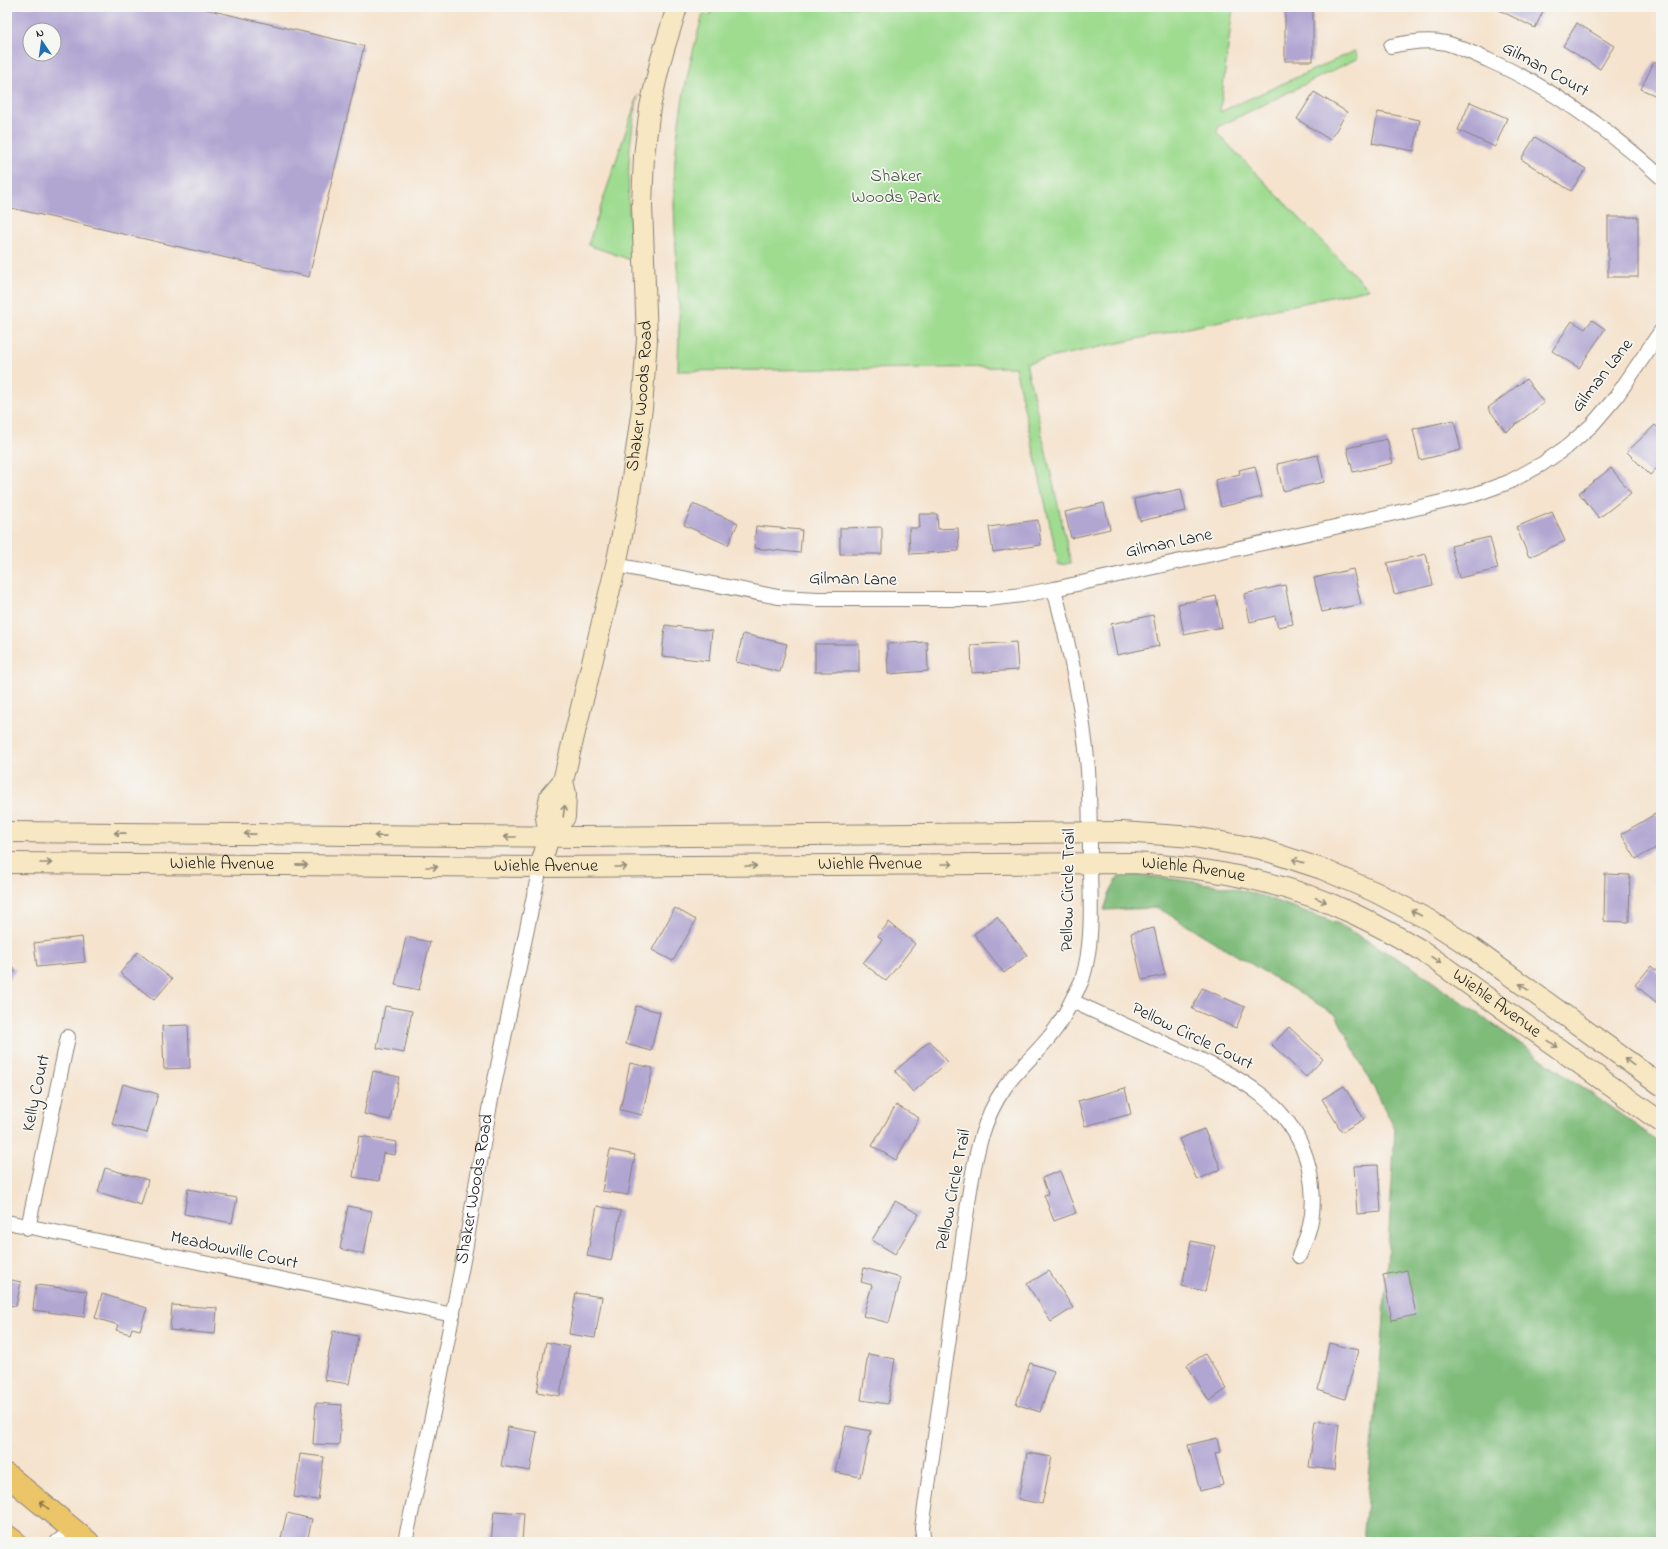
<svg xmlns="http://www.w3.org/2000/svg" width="1668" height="1549" font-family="'Indie Flower',sans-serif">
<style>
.green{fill:#9fdc90;stroke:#5e7c56}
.forest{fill:#7fbc7a;stroke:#4e6c4b}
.building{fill:#b1a6d2;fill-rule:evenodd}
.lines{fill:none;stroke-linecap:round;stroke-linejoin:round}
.street-casing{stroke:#888075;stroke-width:16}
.secondary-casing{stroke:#888075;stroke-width:22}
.highway-casing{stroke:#888075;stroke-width:24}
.street{stroke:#fff;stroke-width:14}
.secondary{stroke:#f7e8c3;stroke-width:20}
.highway{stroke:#ecc569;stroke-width:22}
.oneway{stroke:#948c78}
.oneway2{stroke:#847042}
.labels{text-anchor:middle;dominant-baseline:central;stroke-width:3.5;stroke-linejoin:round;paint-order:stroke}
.street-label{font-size:18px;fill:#1c1c1c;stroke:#f6f6f2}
.park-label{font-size:18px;fill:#43563f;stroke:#f6f6f2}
</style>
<rect width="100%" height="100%" fill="#f6f6f2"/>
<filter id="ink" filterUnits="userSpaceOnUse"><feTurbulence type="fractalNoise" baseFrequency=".025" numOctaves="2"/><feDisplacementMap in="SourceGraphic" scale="8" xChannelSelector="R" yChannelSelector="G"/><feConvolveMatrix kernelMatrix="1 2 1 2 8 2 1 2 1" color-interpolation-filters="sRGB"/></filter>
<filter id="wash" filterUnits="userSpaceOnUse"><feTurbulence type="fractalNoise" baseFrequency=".012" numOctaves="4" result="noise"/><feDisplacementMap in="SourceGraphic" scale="16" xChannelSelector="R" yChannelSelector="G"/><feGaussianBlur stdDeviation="0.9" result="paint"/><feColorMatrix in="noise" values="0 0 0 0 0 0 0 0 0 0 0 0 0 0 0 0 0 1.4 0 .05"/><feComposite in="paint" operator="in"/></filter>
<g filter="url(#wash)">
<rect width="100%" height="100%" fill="#f5e3ce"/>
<!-- green -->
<g class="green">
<path d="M 712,7 L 1233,7 L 1220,112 L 1355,51 L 1358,58 L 1218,127 L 1217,133 L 1368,289 L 1026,363 L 1071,563 L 1059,565 L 1015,367 L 678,371 C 678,349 680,327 679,305 C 678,269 674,234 674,199 C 673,136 686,74 703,14 L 710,15 Z"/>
<path d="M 638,95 C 626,153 626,203 634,261 L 588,245 Z"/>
</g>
<!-- forest -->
<polygon class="forest" points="1136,875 1181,880 1229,887 1263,896 1339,924 1412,967 1661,1143 1661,1542 1363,1542 1383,1332 1395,1129 1336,1015 1158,908 1104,910 1110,892 1118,877"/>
<g id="blocks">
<!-- building -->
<g class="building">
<path d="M 7,7 L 196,7 L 364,46 L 309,277 L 7,207 ZM 30,30 L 54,30 L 54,54 L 30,54 Z"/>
<rect x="1285" y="7" width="28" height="54"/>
<polygon points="1493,7 1545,7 1535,28"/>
<polygon points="1577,23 1614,46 1600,69 1563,46"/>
<polygon points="1654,62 1661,65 1661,98 1641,89"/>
<polygon points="1314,92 1347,112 1330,140 1297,119"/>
<polygon points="1470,102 1507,118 1495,147 1458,130"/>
<polygon points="1378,112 1420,120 1414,151 1372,143"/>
<polygon points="1535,137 1586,169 1571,191 1521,159"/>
<rect x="1608" y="217" width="30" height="60"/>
<polygon points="1592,320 1605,329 1579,368 1552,351 1572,321 1585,329"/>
<polygon points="1526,379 1544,403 1506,432 1488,408"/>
<polygon points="1454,420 1461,450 1420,460 1413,429"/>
<polygon points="1655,425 1661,431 1661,464 1650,475 1627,452"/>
<polygon points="1387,439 1393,463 1353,472 1347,448"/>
<polygon points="1318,455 1324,482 1283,491 1277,464"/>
<polygon points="1255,466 1262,497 1221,507 1215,480 1240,474 1239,470"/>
<polygon points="1611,468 1631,493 1599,518 1579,493"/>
<polygon points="1181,489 1186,511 1140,521 1134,499"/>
<polygon points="1104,503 1110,529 1071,538 1065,512"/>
<polygon points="693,504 738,523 728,545 684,525"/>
<polygon points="1552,512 1565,541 1529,557 1516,527"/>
<polygon points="919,514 937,514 938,529 958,528 959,551 910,554 909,528 920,528"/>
<polygon points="1038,520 1041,545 993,552 989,527"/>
<polygon points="756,526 802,530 800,553 754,548"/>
<polygon points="882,527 882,554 840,554 840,528"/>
<polygon points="1490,537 1498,569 1459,578 1451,546"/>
<polygon points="1426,554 1433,585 1394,594 1387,563"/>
<polygon points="1353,569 1361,604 1322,612 1314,578"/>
<polygon points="1285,585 1293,624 1278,627 1275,616 1250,622 1244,594"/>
<polygon points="1216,596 1222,627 1184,635 1178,604"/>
<polygon points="1153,615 1159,646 1117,655 1111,624"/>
<polygon points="665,625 712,631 709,661 662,656"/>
<polygon points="743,634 787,644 780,672 736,662"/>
<polygon points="927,642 928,671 888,674 887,644"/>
<polygon points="1016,642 1018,670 972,673 971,645"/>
<rect x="815" y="644" width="44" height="28"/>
<polygon points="1657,813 1661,820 1661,845 1636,859 1621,834"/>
<polygon points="1605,874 1630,875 1629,922 1604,921"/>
<polygon points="675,908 696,920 673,961 652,950"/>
<polygon points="997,917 1027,955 1004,973 974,934"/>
<polygon points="889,922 915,944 886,981 863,963 882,940 878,936"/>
<polygon points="1154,928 1165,975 1142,980 1131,933"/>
<polygon points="82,937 85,962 37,967 34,943"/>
<polygon points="406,937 430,942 419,990 395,985"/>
<polygon points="138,952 172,979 154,1000 120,973"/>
<polygon points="7,964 16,970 7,982"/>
<polygon points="1651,966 1661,975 1661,1006 1635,985"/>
<polygon points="1202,988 1245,1007 1236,1028 1192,1009"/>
<polygon points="385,1006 412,1011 404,1053 377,1048"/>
<polygon points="636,1006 660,1012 651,1051 626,1044"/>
<polygon points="188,1025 190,1068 164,1069 162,1026"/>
<polygon points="1289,1027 1323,1059 1306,1077 1272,1045"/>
<polygon points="930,1041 948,1062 913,1092 895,1071"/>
<polygon points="630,1063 653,1068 642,1115 620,1110"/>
<polygon points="373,1071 399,1077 390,1120 364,1114"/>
<polygon points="123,1084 158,1094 147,1133 112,1124"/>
<polygon points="1344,1086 1364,1119 1342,1132 1322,1099"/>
<polygon points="1125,1088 1131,1114 1085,1126 1078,1101"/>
<polygon points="896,1105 919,1118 896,1160 872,1146"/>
<polygon points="1204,1129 1221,1169 1197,1180 1179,1139"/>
<polygon points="359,1136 397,1142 395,1155 383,1153 379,1181 353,1177"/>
<polygon points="610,1150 635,1155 628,1195 602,1191"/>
<polygon points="1378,1165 1381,1212 1357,1214 1354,1166"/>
<polygon points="105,1168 148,1180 141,1205 98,1192"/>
<polygon points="1060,1171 1076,1213 1054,1221 1044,1195 1048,1194 1042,1178"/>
<polygon points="188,1189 237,1198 232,1223 184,1214"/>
<polygon points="895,1201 919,1214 895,1254 872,1240"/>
<polygon points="348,1206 372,1211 364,1254 340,1249"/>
<polygon points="597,1206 621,1211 611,1261 587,1256"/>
<polygon points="1191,1241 1215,1246 1205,1291 1182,1286"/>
<polygon points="864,1268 901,1278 889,1323 863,1316 872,1285 861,1282"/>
<polygon points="1407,1270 1416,1315 1392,1320 1383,1275"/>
<polygon points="1049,1271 1073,1308 1051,1322 1027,1284"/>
<polygon points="7,1279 21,1282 16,1306 7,1305"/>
<polygon points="36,1285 87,1291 84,1317 33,1310"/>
<polygon points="576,1293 602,1297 595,1338 569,1334"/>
<polygon points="102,1294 147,1308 140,1330 132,1328 130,1334 116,1330 118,1325 95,1318"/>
<polygon points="172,1305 217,1308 215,1334 170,1330"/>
<polygon points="333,1331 358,1336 349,1384 324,1380"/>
<polygon points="546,1342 569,1347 560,1396 537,1392"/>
<polygon points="1329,1343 1358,1350 1345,1399 1318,1390"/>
<polygon points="868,1354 895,1359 888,1404 861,1400"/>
<polygon points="1205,1354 1227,1389 1209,1401 1187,1365"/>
<polygon points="1030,1363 1054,1371 1040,1412 1016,1404"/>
<polygon points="316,1403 342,1405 339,1445 313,1444"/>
<polygon points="1315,1421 1339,1424 1334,1470 1309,1467"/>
<polygon points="846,1426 871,1431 860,1477 835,1472"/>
<polygon points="508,1427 537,1432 530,1471 501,1466"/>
<polygon points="1217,1438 1220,1452 1215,1454 1223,1485 1200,1491 1188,1445"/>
<polygon points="1027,1453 1052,1457 1042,1504 1018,1499"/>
<polygon points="300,1454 324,1457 318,1500 294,1497"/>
<polygon points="494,1511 524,1513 522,1542 491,1542"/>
<polygon points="287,1513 312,1519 307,1542 280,1542"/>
</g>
</g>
</g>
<g filter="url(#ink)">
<use href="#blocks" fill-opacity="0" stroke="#888075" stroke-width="1"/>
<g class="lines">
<defs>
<g id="street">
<path d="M 1391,46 C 1409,42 1428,39 1446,43 C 1460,47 1474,54 1488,60 C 1553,88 1609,130 1661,177"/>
<polyline points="616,565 778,597 819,599 988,599 1022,595 1054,589 1335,527 1476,494 1509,482 1542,464 1568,446 1592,425 1616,397 1661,331"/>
<path d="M 1072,1001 C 1107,1017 1142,1033 1177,1049 C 1234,1075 1293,1100 1309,1168 C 1313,1187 1315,1205 1310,1225 C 1308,1235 1303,1246 1299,1256"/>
<polyline points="7,1222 453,1315"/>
<polyline points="28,1228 68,1037"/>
<polyline points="57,1542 74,1529"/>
<path id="s1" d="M 405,1542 L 437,1394 L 465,1250 L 490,1104 L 540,867"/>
<path d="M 924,1542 L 922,1528 L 969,1196 C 975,1158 982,1119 1005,1087 C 1017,1070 1033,1057 1046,1041 C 1057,1029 1065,1015 1072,1000 C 1075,994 1079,987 1082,980 C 1093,947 1091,905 1090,870 C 1090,837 1090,803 1088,770 C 1083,708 1070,648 1054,589"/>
</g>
<g id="secondary">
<polyline points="7,832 582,837 1122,832 1194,837 1261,849 1322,869 1375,892 1429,920 1472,948 1661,1085"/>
<path id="s2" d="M 549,837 L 546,817 L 550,796 L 563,781 L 616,565 L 629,500 L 642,408 L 647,339 L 642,205 L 644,156 L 650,107 L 661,59 L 677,7"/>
<path id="s3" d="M 7,863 L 540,867 L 1132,863 C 1208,867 1284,881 1354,914 C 1377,925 1399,937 1421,950 L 1661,1122"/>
<polyline points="540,867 549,837 565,817 566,794 563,781"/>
</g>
<g id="highway">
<polyline points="7,1475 88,1542"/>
<polyline points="7,1536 15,1542"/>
</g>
</defs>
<!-- street casing -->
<use href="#street" class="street-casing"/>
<!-- secondary casing -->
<use href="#secondary" class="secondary-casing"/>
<!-- highway casing -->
<use href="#highway" class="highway-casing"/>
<!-- street -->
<use href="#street" class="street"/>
<!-- secondary -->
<use href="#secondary" class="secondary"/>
<!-- highway -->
<use href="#highway" class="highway"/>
</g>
<!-- one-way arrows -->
<defs><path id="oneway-shaft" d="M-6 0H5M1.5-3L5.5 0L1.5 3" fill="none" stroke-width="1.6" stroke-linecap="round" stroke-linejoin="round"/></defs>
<g class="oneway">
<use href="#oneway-shaft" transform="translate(564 811) rotate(-82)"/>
<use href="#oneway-shaft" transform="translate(120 833) rotate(-179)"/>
<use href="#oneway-shaft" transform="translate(250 834) rotate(-179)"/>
<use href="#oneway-shaft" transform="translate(380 836) rotate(-179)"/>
<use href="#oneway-shaft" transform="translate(510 837) rotate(-180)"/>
<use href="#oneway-shaft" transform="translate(1298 861) rotate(-162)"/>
<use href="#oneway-shaft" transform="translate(46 863)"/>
<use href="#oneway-shaft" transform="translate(947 864)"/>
<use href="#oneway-shaft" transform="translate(302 865) rotate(1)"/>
<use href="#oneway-shaft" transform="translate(751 866)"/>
<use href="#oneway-shaft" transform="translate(432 867)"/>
<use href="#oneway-shaft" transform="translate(621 867)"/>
<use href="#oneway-shaft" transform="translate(1321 900) rotate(22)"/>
<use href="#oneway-shaft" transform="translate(1416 913) rotate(-152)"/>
<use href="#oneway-shaft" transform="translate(1436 960) rotate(35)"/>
<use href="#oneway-shaft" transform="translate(1524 987) rotate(-144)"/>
<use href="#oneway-shaft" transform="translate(1553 1044) rotate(36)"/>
<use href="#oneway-shaft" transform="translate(1629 1062) rotate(-144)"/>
</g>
<use class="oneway2" href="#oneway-shaft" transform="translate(44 1505) rotate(-141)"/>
</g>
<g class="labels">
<!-- street labels -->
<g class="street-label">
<text transform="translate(1545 70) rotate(29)">Gilman Court</text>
<text transform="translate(1603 376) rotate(-52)">Gilman Lane</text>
<text stroke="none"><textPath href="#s2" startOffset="455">Shaker Woods Road</textPath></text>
<text transform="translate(1169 544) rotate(-12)">Gilman Lane</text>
<text transform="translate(853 580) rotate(1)">Gilman Lane</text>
<text stroke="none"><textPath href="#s3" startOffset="215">Wiehle Avenue</textPath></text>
<text stroke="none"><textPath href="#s3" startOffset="863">Wiehle Avenue</textPath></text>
<text stroke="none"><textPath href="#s3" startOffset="539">Wiehle Avenue</textPath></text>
<text stroke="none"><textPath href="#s3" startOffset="1187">Wiehle Avenue</textPath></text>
<text transform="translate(1069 890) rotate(-89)">Pellow Circle Trail</text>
<text stroke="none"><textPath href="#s3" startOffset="1523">Wiehle Avenue</textPath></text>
<text transform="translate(1192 1037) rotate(26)">Pellow Circle Court</text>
<text transform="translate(37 1093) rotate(-78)">Kelly Court</text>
<text stroke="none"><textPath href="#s1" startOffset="360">Shaker Woods Road</textPath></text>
<text transform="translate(954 1190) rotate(-79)">Pellow Circle Trail</text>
<text transform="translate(234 1251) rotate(12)">Meadowville Court</text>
</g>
<!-- park labels -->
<g class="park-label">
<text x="896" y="177">Shaker<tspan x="896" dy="21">Woods Park</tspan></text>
</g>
</g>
<!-- margin -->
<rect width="1668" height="1549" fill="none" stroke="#f6f6f2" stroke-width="24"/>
<!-- north arrow -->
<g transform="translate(42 42) rotate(347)"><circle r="19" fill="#f6f6f2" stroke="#9f9f9c"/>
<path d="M0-3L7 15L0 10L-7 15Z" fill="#1f6fb2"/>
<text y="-6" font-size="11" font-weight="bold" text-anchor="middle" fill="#1c1c1c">N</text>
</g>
</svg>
